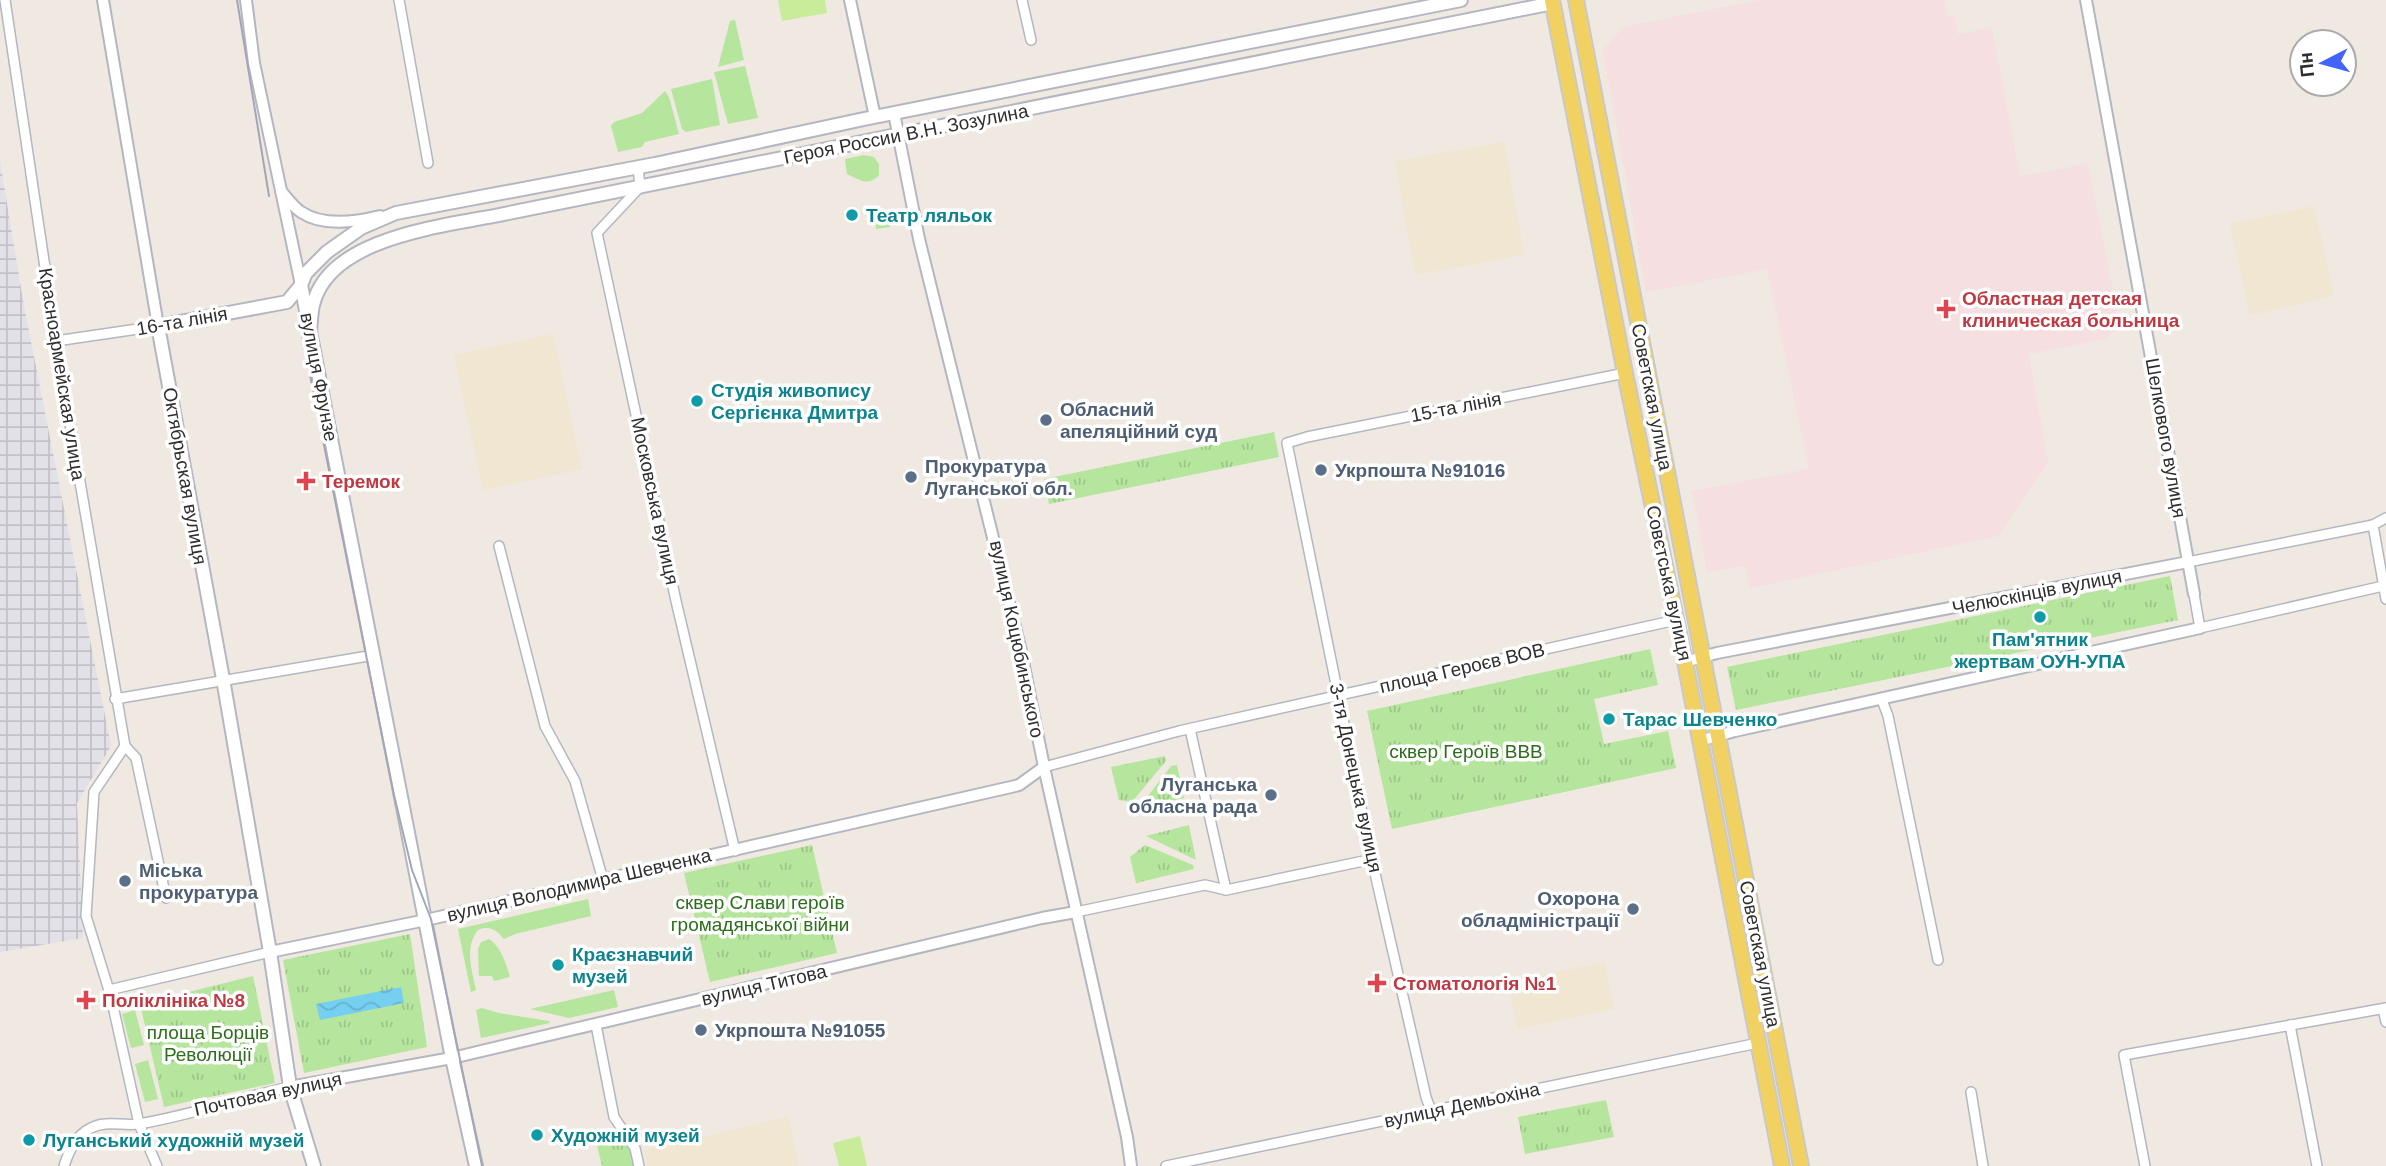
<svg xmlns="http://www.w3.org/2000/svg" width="2386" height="1166" font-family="Arial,sans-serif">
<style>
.industrial{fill:url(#industrial-grid)}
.education{fill:#f0e6d1}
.medical{fill:#f5dfe0}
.grass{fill:#b6e59e}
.park{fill:url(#park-tufts)}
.pitch{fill:#c9ec9a}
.water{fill:url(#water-waves)}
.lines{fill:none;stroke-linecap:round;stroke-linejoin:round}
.minor-casing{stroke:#b4b7c1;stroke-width:12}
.tertiary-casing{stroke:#b4b7c1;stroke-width:14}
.secondary-casing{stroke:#b4b7c1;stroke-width:16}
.primary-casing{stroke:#c9c9c9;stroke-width:18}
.minor{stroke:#fff;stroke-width:9}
.tertiary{stroke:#fff;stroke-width:10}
.secondary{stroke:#fff;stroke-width:12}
.primary{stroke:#f2d163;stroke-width:14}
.tram{stroke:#a3a6b8;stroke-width:2}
.culture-dot{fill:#0f9aa8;stroke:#fff;stroke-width:2.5}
.health-dot{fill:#e0444e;stroke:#fff;stroke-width:2.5}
.service-dot{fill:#5c6f8a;stroke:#fff;stroke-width:2.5}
.labels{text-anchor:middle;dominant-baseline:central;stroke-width:7;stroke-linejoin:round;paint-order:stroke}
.street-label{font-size:19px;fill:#2e2e2e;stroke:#fff}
.culture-label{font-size:19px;font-weight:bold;fill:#0d838f;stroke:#fff;text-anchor:start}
.health-label{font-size:19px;font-weight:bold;fill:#be3a42;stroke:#fff;text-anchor:start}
.service-label{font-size:19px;font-weight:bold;fill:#4e5e75;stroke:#fff;text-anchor:start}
.park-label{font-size:19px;fill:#2c6e1b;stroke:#fff}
</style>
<defs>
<pattern id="industrial-grid" width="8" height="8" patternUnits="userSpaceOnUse" patternTransform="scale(1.75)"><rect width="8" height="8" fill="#e3e1e8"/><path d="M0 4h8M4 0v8" fill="none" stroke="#c3c1c7"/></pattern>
<pattern id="park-tufts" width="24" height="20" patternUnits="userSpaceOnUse" patternTransform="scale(1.75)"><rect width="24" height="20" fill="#b6e59e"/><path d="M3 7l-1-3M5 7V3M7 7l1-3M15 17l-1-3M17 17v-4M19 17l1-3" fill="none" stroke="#9dc588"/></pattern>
<pattern id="water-waves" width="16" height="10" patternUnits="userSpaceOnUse" patternTransform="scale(1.75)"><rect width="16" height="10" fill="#75cff0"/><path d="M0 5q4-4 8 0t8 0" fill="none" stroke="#66b2ce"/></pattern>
</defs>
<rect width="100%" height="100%" fill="#efe9e1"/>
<!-- industrial -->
<polygon class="industrial" points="0,161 24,306 111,746 77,803 83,938 0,952"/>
<!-- education -->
<g class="education">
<polygon points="1504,142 1524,255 1415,275 1395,161"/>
<polygon points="2314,206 2334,296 2250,315 2230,224"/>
<polygon points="553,334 582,469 483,490 454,355"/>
<polygon points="1605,962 1614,1009 1518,1029 1508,982"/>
<polygon points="788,1117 799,1166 648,1166 645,1150"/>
</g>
<!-- medical -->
<polygon class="medical" points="1760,0 1944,0 1947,17 1954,16 1958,34 1992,28 2020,176 2088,164 2120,326 2105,339 2029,354 2048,463 1998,536 1750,588 1746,566 1707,572 1692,491 1809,469 1767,269 1646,292 1603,50 1623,27"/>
<!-- grass -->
<g class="grass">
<polygon points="735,20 744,60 718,67 730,21"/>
<polygon points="745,66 758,118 728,124 714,72"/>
<polygon points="712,79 720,125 686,132 682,129 671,89"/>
<polygon points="665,91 669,97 679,134 645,142 642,147 618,152 611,126 614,122 642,113"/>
<path d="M 864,155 L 874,157 L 879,164 L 879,175 C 868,187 860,180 847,174 L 845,159 Z"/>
<polygon points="886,212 890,227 876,229 874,215"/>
<path d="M 588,899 L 591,916 L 515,934 L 504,939 C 497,930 489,925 478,930 C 464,947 472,971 476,990 L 471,992 L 458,929 Z"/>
<path d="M 489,939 C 501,947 506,963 510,977 L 494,981 L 492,976 L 479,976 L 478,949 L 481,942 Z"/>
<polygon points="614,990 618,1007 569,1018 530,1009"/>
<polygon points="482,1008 499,1013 549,1021 550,1023 481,1038 476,1010"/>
<polygon points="135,1010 144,1045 131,1048 122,1014"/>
<polygon points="148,1060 158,1099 145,1102 135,1064"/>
</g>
<!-- park -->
<g class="park">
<polygon points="1274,432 1279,457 1049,504 1044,479"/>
<polygon points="2170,576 2178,620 1736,710 1727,667"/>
<polygon points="1650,649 1658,685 1594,699 1604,744 1668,731 1676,768 1392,829 1367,711"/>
<polygon points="1165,756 1166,761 1132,802 1119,800 1111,767"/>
<polygon points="1177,765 1184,798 1138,809 1171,766"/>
<polygon points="1189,825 1196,860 1146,836"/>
<polygon points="812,845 837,953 710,982 684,873"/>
<polygon points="1145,845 1193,865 1194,869 1136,883 1130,857"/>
<polygon points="410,934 427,1047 304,1073 283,960"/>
<polygon points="253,976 275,1083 164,1107 140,1004"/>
<polygon points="1606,1100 1614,1137 1525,1154 1518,1117"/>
<polygon points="629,1137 636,1166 602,1166 597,1145"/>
</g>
<!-- pitch -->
<g class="pitch">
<polygon points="778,0 825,0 827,13 782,21"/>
<polygon points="860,1136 867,1166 839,1166 833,1143"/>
</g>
<!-- water -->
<polygon class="water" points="401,987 404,1003 320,1020 316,1004"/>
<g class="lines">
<defs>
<g id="minor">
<polyline points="5,0 56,341 125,746"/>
<polyline points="399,0 428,163"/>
<polyline points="1022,0 1031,40"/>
<polyline points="638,167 640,187 597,233 676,601 735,851"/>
<polyline points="56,341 158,326"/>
<polyline points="2373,525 2386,599"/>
<polyline points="499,546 545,726 575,781 603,880"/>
<polyline points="2188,562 2373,525 2386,518"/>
<polyline points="2194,594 2200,628 2383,586"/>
<polyline points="115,699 374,655"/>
<polyline points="1882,700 1888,716 1938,960"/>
<polyline points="1190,729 1226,890"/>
<polyline points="125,746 94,792 86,916 111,997 139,1124 157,1166"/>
<polyline points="125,746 136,758 166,898"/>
<polyline points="1044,767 1179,731 1676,620"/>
<polyline points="1076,912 1205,885 1226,890 1373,859"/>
<polyline points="109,990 270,952"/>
<polyline points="2383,1009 2386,1022"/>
<polyline points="596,1025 614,1117 635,1148 639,1166"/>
<polyline points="2290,1025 2317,1166"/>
<polyline points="1971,1092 1983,1166"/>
<polyline points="1431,1111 1426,1097 1369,847 1287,443 1307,437 1625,373"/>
<path d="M 64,1166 C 69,1151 76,1135 91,1128 C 105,1120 123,1126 138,1124 C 189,1116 239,1098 290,1087"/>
<polyline points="1166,1166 1758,1043"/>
<polyline points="2145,1166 2124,1055 2386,1008"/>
</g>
<g id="tertiary">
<polyline points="103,0 158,326"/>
<polyline points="246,0 254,63 301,285"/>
<polyline points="850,0 875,117"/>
<polyline points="2086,0 2194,594"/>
<polyline points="894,113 919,239 1021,651 1044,767 1127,1137 1131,1166"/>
<path d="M 281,191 C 287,198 293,207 301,212 C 323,227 356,222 380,216"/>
<polyline points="1685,662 1717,653 2188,562"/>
<polyline points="1699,741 1735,731 2200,628"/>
<polyline points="270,952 426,920 1011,787 1019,785 1044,767"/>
<polyline points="290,1087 452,1058 1042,918 1076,912"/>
</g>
<g id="secondary">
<polyline points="301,285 452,1058 476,1166"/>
<path d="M 310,332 C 311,323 311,313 313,305 C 329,236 447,226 504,214 L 1553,3"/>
<polyline points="314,1166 290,1087 270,952 223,679 158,326 287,302 301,285 306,273 327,252 361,228 396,213 655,164 864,119 1461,0"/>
</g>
<g id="primary">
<polyline points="1552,0 1625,373 1685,662 1782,1166"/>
<polyline points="1576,0 1801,1166"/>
</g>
</defs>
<!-- minor casing -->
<use href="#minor" class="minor-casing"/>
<!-- tertiary casing -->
<use href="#tertiary" class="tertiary-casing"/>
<!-- secondary casing -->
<use href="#secondary" class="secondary-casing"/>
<!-- primary casing -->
<use href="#primary" class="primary-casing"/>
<!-- minor -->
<use href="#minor" class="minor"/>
<!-- tertiary -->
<use href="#tertiary" class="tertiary"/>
<!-- secondary -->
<use href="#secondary" class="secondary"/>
<!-- primary -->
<use href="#primary" class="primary"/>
<!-- tram -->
<g class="tram">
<polyline points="237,0 269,196"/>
<polyline points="299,320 394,795 412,870 431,919 482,1166"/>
</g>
</g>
<!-- markers -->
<g class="culture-dot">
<circle cx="852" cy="215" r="7"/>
<circle cx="697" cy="401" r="7"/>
<circle cx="2040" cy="617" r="7"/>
<circle cx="1609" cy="719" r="7"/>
<circle cx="558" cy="965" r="7"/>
<circle cx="537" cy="1135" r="7"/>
<circle cx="29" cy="1140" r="7"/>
</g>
<g class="health-dot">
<path d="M1942.5 298.5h7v7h7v7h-7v7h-7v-7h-7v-7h7z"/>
<path d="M302.5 470.5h7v7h7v7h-7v7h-7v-7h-7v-7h7z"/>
<path d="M1373.5 972.5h7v7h7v7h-7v7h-7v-7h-7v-7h7z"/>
<path d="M82.5 989.5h7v7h7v7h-7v7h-7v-7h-7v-7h7z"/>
</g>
<g class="service-dot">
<circle cx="1046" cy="420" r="7"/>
<circle cx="1321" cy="470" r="7"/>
<circle cx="911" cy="477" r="7"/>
<circle cx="1271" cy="795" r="7"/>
<circle cx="125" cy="881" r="7"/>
<circle cx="1633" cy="909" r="7"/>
<circle cx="701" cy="1030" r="7"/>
</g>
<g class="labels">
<!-- street labels -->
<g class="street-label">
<text transform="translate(906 134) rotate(-11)">Героя России В.Н. Зозулина</text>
<text transform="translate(182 321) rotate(-10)">16-та лінія</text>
<text transform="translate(62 374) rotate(81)">Красноармейская улица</text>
<text transform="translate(319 377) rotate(79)">вулиця Фрунзе</text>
<text transform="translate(1652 397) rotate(79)">Советская улица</text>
<text transform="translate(1456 407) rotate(-11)">15-та лінія</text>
<text transform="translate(2166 438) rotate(80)">Шелкового вулиця</text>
<text transform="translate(185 476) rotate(80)">Октябрьская вулиця</text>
<text transform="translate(655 501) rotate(78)">Московська вулиця</text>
<text transform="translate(1669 583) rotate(78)">Совєтська вулиця</text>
<text transform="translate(2037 592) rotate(-11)">Челюскінців вулиця</text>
<text transform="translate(1017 639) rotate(78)">вулиця Коцюбинського</text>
<text transform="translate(1462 668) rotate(-13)">площа Героєв ВОВ</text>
<text transform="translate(1356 778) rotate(78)">3-тя Донецька вулиця</text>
<text transform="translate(579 885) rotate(-13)">вулиця Володимира Шевченка</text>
<text transform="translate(1760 954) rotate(79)">Советская улица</text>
<text transform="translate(764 985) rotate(-13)">вулиця Титова</text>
<text transform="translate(268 1094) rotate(-12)">Почтовая вулиця</text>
<text transform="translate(1462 1105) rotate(-12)">вулиця Демьохіна</text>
</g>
<!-- culture labels -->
<g class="culture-label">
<text x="866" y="215">Театр ляльок</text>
<text x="711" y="390">Студія живопису<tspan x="711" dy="22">Сергієнка Дмитра</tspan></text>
<text x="2040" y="639" text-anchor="middle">Пам'ятник<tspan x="2040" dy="22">жертвам ОУН-УПА</tspan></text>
<text x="1623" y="719">Тарас Шевченко</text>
<text x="572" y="954">Краєзнавчий<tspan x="572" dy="22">музей</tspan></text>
<text x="551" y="1135">Художній музей</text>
<text x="43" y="1140">Луганський художній музей</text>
</g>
<!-- health labels -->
<g class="health-label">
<text x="1962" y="298">Областная детская<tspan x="1962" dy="22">клиническая больница</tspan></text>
<text x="322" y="481">Теремок</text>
<text x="1393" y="983">Стоматологія №1</text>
<text x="102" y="1000">Поліклініка №8</text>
</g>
<!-- service labels -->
<g class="service-label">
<text x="1060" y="409">Обласний<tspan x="1060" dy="22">апеляційний суд</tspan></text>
<text x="925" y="466">Прокуратура<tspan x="925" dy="22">Луганської обл.</tspan></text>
<text x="1335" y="470">Укрпошта №91016</text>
<text x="1257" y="784" text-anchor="end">Луганська<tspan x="1257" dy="22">обласна рада</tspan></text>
<text x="139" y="870">Міська<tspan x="139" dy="22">прокуратура</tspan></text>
<text x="1619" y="898" text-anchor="end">Охорона<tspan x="1619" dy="22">обладміністрації</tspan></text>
<text x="715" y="1030">Укрпошта №91055</text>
</g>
<!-- park labels -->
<g class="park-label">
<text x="1466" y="751">сквер Героїв ВВВ</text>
<text x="760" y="902">сквер Слави героїв<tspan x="760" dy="22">громадянської війни</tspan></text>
<text x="208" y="1032">площа Борців<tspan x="208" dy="22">Революції</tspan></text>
</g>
</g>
<!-- north arrow -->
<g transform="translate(2323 63) rotate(264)"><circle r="33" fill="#ffffff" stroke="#ababab" stroke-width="2"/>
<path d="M0-5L12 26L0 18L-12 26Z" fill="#4264fb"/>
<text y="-10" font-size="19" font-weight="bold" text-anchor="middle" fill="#2e2e2e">Пн</text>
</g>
</svg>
